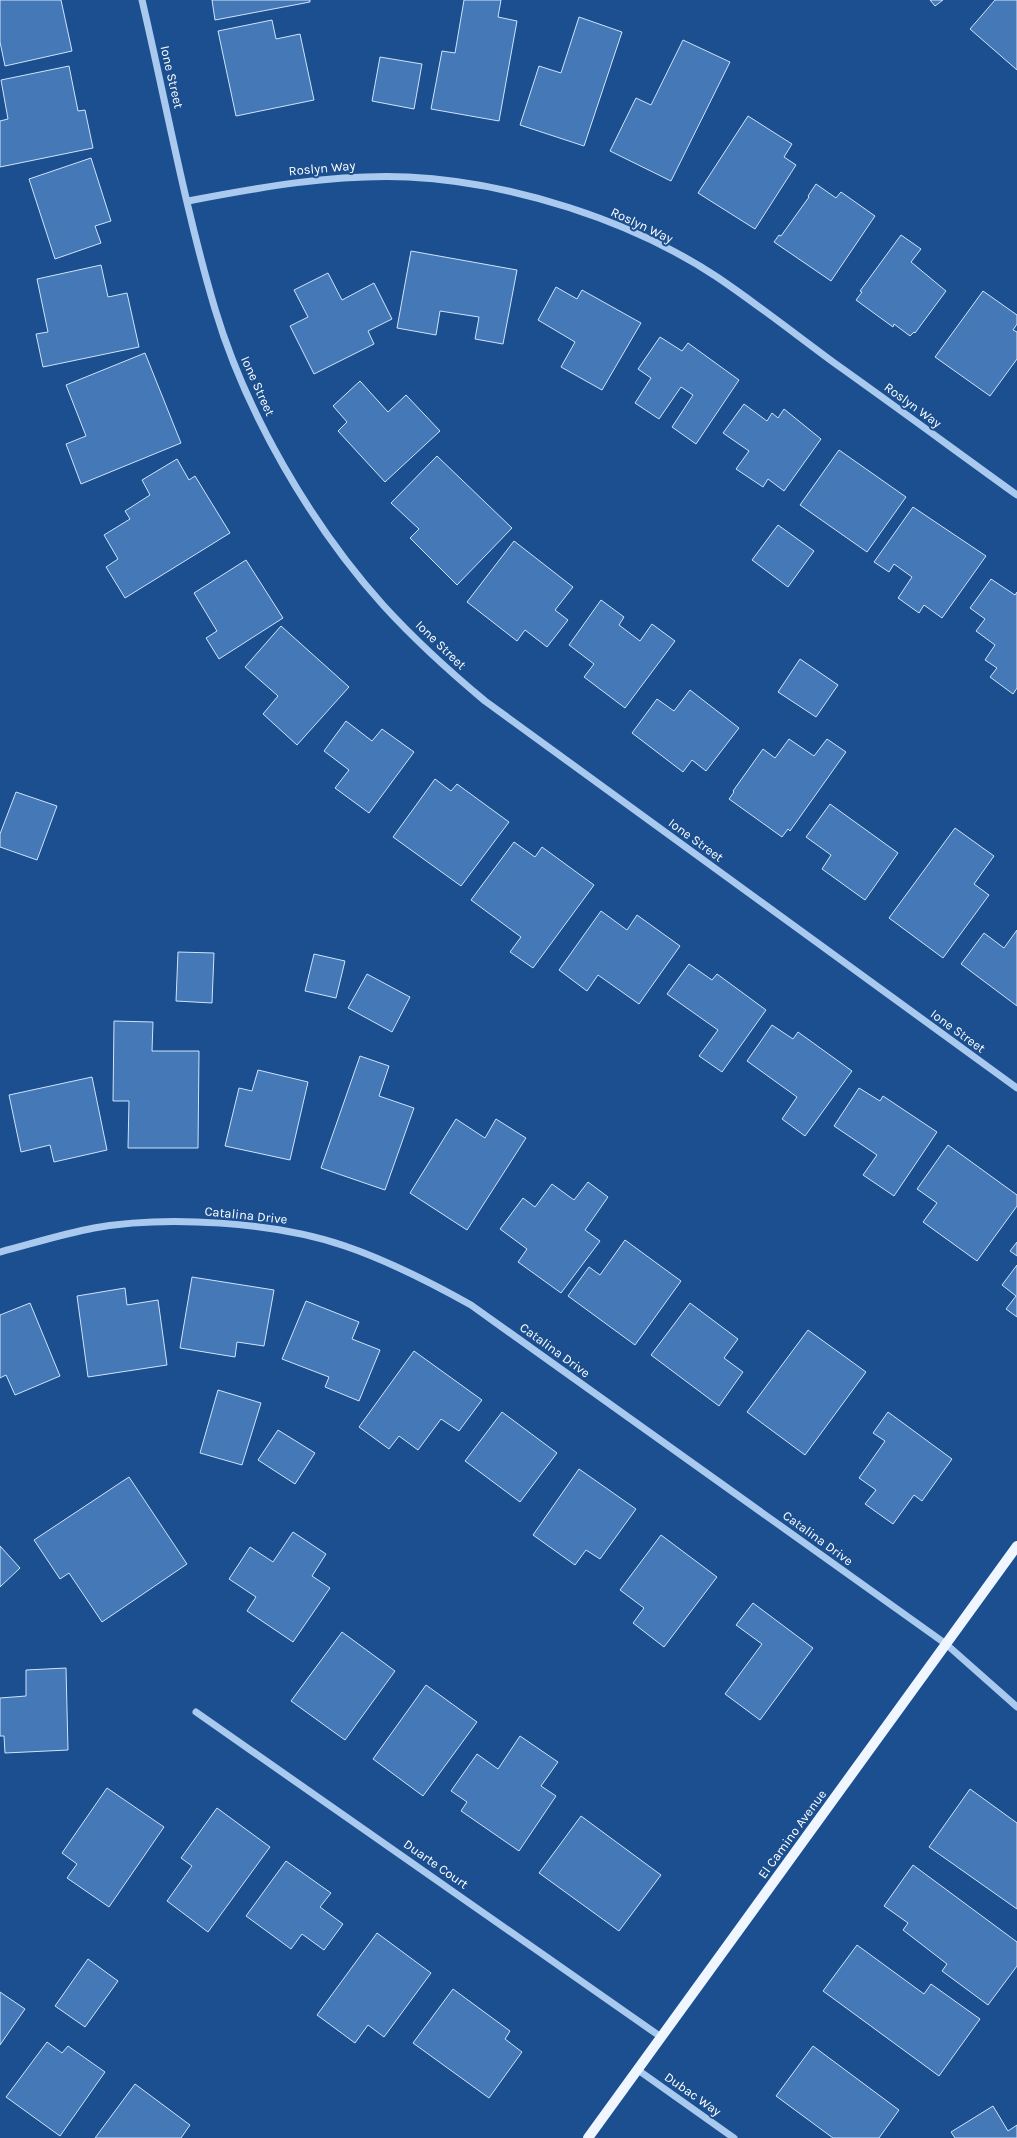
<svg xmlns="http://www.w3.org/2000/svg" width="1017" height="2138" font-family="Karla,sans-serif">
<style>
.building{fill:#4478b7;stroke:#cfe3fa}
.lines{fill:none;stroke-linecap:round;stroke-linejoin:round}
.minor{stroke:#a9c9ee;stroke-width:7}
.major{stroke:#f0f6ff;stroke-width:10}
.labels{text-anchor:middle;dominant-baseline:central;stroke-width:4;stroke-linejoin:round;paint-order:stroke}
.street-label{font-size:13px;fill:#fff;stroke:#1b4f8f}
</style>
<rect width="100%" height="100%" fill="#1b4f8f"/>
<!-- building -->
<g class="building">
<polygon points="0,0 61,0 72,51 5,66 0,42"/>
<polygon points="212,0 310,0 310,2 215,20"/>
<polygon points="464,0 501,0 498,17 517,21 499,121 431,109 442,51 455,53"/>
<polygon points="930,0 943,0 935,6"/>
<polygon points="995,0 1017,0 1017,70 970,29"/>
<polygon points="579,17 622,32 584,146 520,125 539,66 561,73"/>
<polygon points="272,20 276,39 300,34 314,100 236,116 218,31"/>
<polygon points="683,40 730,62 671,181 610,151 636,98 651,105"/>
<polygon points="380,57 422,64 414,109 372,101"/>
<polygon points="69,66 78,111 85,110 93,148 0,167 0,121 8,119 1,80"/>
<polygon points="748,116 792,144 784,157 796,165 755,229 698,193"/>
<polygon points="91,158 111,221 95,226 101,243 55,259 29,179"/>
<polygon points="816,184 836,198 841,192 875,216 831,281 774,242 779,235 781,236 809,197 808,196"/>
<polygon points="901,235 921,249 911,262 946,291 915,333 914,332 910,336 894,324 893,327 856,300 862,292 860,291"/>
<polygon points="411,251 517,270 503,344 475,339 479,317 440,311 436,335 397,328"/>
<polygon points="101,265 108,297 127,293 139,347 43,367 36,334 48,332 37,279"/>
<polygon points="328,273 342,300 374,283 392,319 368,331 374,344 314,374 290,326 308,317 294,290"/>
<polygon points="556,287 577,299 582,290 641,323 602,390 561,367 575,342 538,320"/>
<polygon points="983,291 1017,315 1017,324 1013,330 1017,332 1017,359 990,396 935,357"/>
<polygon points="660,337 682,351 688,343 739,380 696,444 672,427 693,395 681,387 659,419 635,403 651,378 638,369"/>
<polygon points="145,353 181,443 81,484 66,444 86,436 66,385"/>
<polygon points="360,381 388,412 406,395 440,431 385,482 338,431 347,422 333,406"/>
<polygon points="744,404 767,421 772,413 778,418 784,409 821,439 784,491 768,479 763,487 736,469 749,451 723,433"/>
<polygon points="839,450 906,497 867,552 800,505"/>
<polygon points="437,456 512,528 457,585 410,538 419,529 391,503"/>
<polygon points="177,459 189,480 195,476 230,533 125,598 106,567 118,559 104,535 130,519 125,511 150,495 142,480"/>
<polygon points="913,507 986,556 942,618 924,605 919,613 898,598 912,577 894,564 889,572 874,562"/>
<polygon points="778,525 814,551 788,587 752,560"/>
<polygon points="514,541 573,587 555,610 568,620 547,647 525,630 517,641 467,602"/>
<polygon points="246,560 283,618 219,659 206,638 217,631 194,593"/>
<polygon points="991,579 1015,595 1017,592 1017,688 1013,694 990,677 997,668 985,660 995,645 976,631 985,619 970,608"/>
<polygon points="601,600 624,617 619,625 640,641 652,624 675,641 625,708 584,677 594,664 569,645"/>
<polygon points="281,626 349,687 297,745 263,714 278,696 245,667"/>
<polygon points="800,659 838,685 816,717 778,692"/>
<polygon points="690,690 739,728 706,771 692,760 683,772 632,733 657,699 674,711"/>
<polygon points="346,721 372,741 382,729 414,752 369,813 335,788 349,770 324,751"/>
<polygon points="789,739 814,756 827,739 846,752 790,831 788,829 782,837 729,799 734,792 733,791 763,749 775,758"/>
<polygon points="435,779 451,791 457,784 509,822 461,886 393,837"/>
<polygon points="16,792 57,806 37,860 0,847 0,834"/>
<polygon points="830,804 898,853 865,900 822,869 831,855 806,837"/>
<polygon points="955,828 994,856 974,884 989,895 943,958 889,918"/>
<polygon points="514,842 535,857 542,847 594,885 533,968 510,952 521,937 471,900"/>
<polygon points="601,911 627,930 637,915 680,946 639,1004 598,975 587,991 559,970"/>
<polygon points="1017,930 1017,1006 961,964 984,933 1004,948"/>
<polygon points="178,952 214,953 212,1003 176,1001"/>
<polygon points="314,954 345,961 336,998 305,991"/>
<polygon points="689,964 712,980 717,974 766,1010 722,1072 699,1056 718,1030 667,994"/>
<polygon points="367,974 410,997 392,1032 348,1008"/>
<polygon points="114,1021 153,1022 152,1051 199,1051 198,1148 128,1148 129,1101 113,1101"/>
<polygon points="772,1025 793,1039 798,1032 852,1071 805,1136 782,1119 797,1097 747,1061"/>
<polygon points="360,1056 389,1066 379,1096 414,1108 385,1190 321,1168"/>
<polygon points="258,1070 308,1082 290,1160 225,1146 239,1088 252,1091"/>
<polygon points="92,1077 107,1150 54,1162 50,1145 21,1152 9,1095"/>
<polygon points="859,1088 880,1101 883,1096 937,1132 894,1196 863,1175 877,1155 834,1126"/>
<polygon points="456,1119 485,1138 496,1119 526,1138 467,1230 410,1193"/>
<polygon points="948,1145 1017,1195 1017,1206 977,1261 923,1222 937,1203 917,1189"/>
<polygon points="588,1182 608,1197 585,1230 600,1241 561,1293 518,1262 527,1249 500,1229 523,1198 535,1207 552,1184 574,1200"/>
<polygon points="625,1240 681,1281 635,1345 568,1296 589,1267 600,1275"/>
<polygon points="1017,1242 1017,1256 1010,1251"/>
<polygon points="1017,1265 1017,1317 1006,1309 1016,1296 1002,1285"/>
<polygon points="192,1277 274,1290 264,1346 237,1342 235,1357 180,1348"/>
<polygon points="125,1288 127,1305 158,1300 167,1365 88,1377 77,1296"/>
<polygon points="306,1301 359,1322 352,1339 380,1350 359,1401 325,1387 329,1377 282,1359"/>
<polygon points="30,1303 60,1376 15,1395 6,1375 0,1378 0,1315"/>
<polygon points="690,1303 738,1339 724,1358 743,1372 719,1406 651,1355"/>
<polygon points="808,1330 866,1372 805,1455 747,1412"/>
<polygon points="414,1351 482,1400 459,1431 441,1419 418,1450 399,1436 389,1449 359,1427"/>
<polygon points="218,1390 261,1403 242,1465 200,1453"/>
<polygon points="502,1412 557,1453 520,1502 465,1461"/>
<polygon points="888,1412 952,1459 922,1501 914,1495 893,1524 865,1504 876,1490 859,1478 885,1441 873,1433"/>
<polygon points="278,1430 315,1453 295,1484 258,1460"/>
<polygon points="579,1469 636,1509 600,1559 586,1550 575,1565 533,1535"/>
<polygon points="129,1477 187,1564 102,1622 69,1573 60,1579 34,1540"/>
<polygon points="293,1532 326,1554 312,1576 330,1588 293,1642 247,1611 256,1597 229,1579 250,1547 273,1562"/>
<polygon points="661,1535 717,1577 664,1647 633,1623 644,1608 620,1590"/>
<polygon points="0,1546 20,1568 0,1587"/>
<polygon points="753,1603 813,1648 760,1720 725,1694 762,1644 736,1625"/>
<polygon points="342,1632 395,1671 345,1740 291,1701"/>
<polygon points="66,1668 68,1750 5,1753 4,1736 0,1736 0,1698 26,1696 26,1670"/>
<polygon points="426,1685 477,1722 423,1796 373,1759"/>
<polygon points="520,1736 558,1762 541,1786 556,1796 519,1851 461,1811 467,1802 451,1791 477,1754 498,1769"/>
<polygon points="107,1788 164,1827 109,1907 67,1878 77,1864 62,1853"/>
<polygon points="970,1789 1017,1823 1017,1909 929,1847"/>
<polygon points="217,1808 270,1847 208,1932 167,1901 192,1866 181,1858"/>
<polygon points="581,1816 661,1875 619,1931 539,1873"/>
<polygon points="286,1861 331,1893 320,1907 343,1924 324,1950 302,1934 291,1949 246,1916"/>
<polygon points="913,1865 1017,1942 1017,1966 988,2005 942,1971 947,1964 903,1930 908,1923 884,1906"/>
<polygon points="377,1933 431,1973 384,2037 368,2025 355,2043 317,2015"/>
<polygon points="857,1945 924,1994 931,1984 980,2019 939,2076 823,1991"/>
<polygon points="88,1959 118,1981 85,2027 55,2006"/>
<polygon points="453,1989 510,2031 505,2039 522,2052 489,2098 413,2043"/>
<polygon points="0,1992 25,2009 0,2045"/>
<polygon points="47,2042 62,2053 68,2046 105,2072 60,2136 6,2097"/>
<polygon points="813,2046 899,2110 879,2138 833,2138 776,2096"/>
<polygon points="135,2084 190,2125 181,2138 95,2138"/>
<polygon points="993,2106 1008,2131 1017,2125 1017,2138 955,2138 951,2132"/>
</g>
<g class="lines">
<!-- minor -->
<g class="minor">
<path d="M 142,0 C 166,103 185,208 215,309 C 246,413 311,525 383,605 C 414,639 449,671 485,701 L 1017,1088"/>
<path d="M 188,201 C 261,187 333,174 408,177 C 511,182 631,220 717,277 C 757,304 795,334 833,362 C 895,406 956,451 1017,495"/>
<path d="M 0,1252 C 31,1244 62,1234 94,1228 C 166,1215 275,1222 345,1246 C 389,1261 430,1282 471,1305 L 946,1644 L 1017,1707"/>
<polyline points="196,1712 661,2037"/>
<polyline points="638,2070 734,2138"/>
</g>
<!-- major -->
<polyline class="major" points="588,2138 1017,1546"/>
</g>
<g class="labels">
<!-- street labels -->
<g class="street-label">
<text transform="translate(172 77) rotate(77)">Ione Street</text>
<text transform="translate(322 168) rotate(-5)">Roslyn Way</text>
<text transform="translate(642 225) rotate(25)">Roslyn Way</text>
<text transform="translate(258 386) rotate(66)">Ione Street</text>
<text transform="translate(913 405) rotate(36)">Roslyn Way</text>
<text transform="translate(441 645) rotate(44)">Ione Street</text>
<text transform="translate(696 840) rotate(36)">Ione Street</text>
<text transform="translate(958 1031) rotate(36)">Ione Street</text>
<text transform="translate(246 1215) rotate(6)">Catalina Drive</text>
<text transform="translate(555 1350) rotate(36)">Catalina Drive</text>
<text transform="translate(818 1538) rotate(36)">Catalina Drive</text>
<text transform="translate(792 1834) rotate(-54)">El Camino Avenue</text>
<text transform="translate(436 1864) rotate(35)">Duarte Court</text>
<text transform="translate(693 2094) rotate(35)">Dubac Way</text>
</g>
</g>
</svg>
